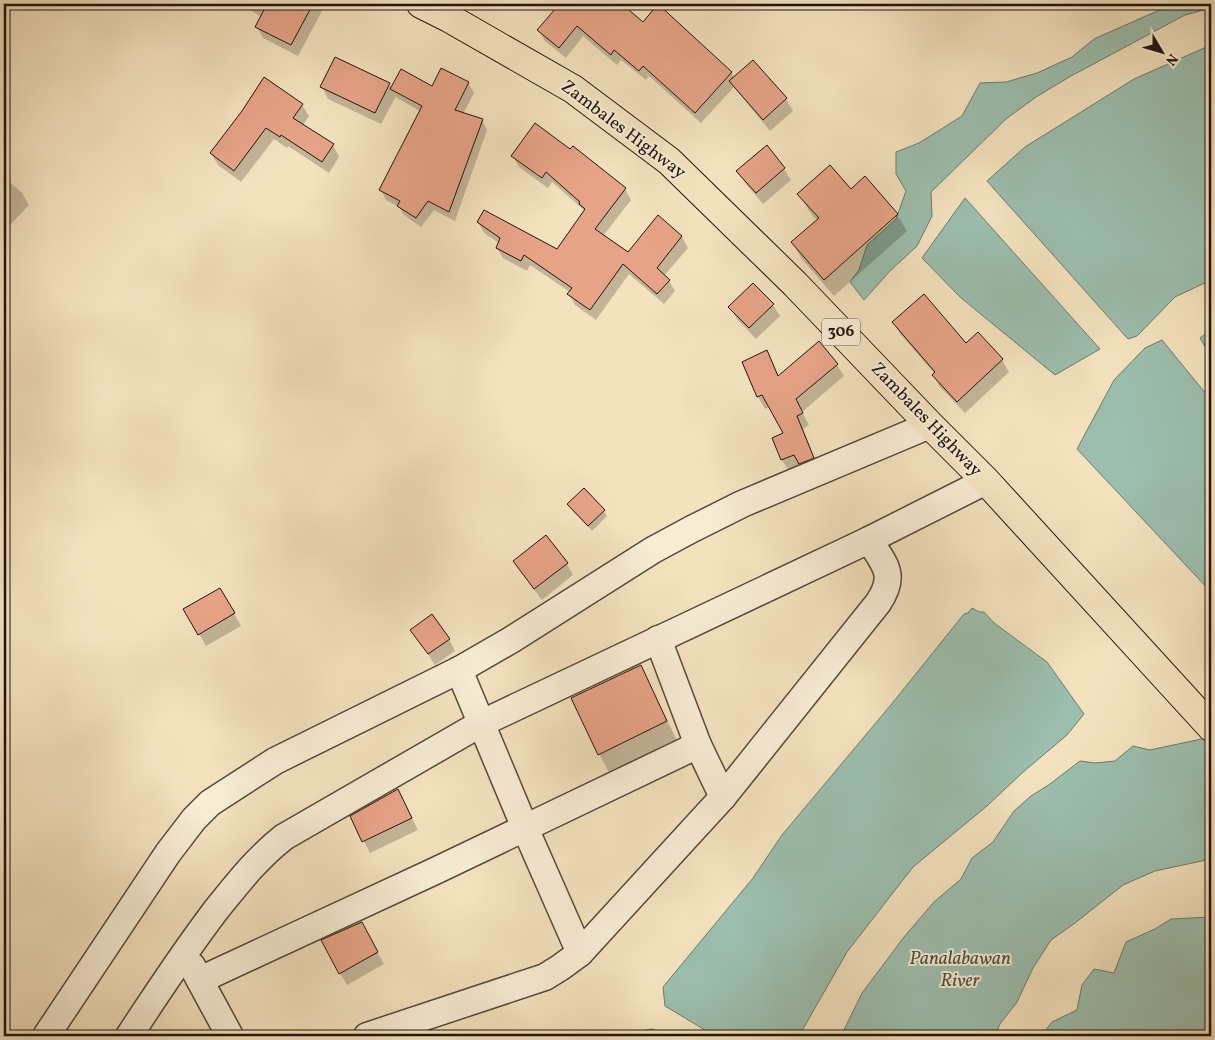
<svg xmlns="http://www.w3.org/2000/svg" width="1215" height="1040" font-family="Vollkorn,serif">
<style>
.water{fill:#9cbeae;stroke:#6a7a6e}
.shadow{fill:#0003}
.building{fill:#e7a388;stroke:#20130d}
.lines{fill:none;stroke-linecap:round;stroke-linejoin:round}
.minor-casing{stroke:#55473a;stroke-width:29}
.primary-casing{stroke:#20130d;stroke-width:30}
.minor{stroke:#f8ecd5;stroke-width:26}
.primary{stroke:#f4e2bf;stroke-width:28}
.labels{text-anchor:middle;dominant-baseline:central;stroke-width:4;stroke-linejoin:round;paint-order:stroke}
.shield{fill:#f8ecd5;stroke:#615449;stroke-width:1}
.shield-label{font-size:16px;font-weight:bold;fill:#20130d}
.street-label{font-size:18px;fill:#20130d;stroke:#f8ecd5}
.water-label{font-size:19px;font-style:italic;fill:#4b4f45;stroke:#f8ecd5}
</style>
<rect width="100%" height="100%" fill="#f4e2bf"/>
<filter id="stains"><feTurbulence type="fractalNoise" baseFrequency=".004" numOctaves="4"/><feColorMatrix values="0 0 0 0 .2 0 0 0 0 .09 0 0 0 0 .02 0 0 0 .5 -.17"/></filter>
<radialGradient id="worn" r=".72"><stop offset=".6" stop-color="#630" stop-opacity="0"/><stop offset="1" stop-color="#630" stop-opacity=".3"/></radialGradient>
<!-- water -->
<g class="water">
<polygon points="1173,4 1211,4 1211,8 1185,15 1071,76 1036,97 1006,119 931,192 932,216 917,246 890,271 864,300 850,282 859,270 867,245 896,219 906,191 896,174 896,152 919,143 962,116 980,83 1006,82 1037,73 1072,57 1094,39"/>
<polygon points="1211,45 1211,280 1175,297 1137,336 1128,339 987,181 1025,147 1134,79"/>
<polygon points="965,198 1100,349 1055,375 960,297 922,258"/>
<polygon points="1211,330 1211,357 1200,338"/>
<polygon points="1162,340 1211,400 1211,592 1077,449 1114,380 1145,348"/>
<polygon points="972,608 979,612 984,612 994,623 1047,662 1084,714 1067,735 1022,773 987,806 913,867 847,952 799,1036 715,1036 665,1006 663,987 753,878 782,835 890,706 964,614 968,613"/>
<polygon points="1211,737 1211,859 1155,871 1123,885 1075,923 1051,940 1033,968 1017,1002 1000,1024 995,1036 841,1036 862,993 904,937 934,902 961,879 972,858 993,842 1014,811 1031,796 1050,784 1080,761 1095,763 1115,761 1133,746 1150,750"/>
<polygon points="1211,917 1211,1036 1041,1036 1052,1022 1077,1010 1082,985 1094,969 1114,973 1126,942 1155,929 1171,919"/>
<polygon points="652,1029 670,1036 616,1036"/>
</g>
<!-- shadow -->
<g class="shadow">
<polygon points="239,4 320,4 323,9 298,56 263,38 257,27 262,17"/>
<polygon points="561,4 622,4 621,5 643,24 658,6 731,73 735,78 786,99 793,111 770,131 734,87 701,123 649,76 646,80 621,60 617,65 583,36 566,58 545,41 539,31"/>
<polygon points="468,83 474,93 463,114 482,120 487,130 455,221 434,210 421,227 404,215 399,207 386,200 381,190 420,111 397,98 396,96 381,124 328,99 322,87 389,84 392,88 432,88"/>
<polygon points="302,105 309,116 303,125 333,145 339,157 329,173 288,146 287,148 274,139 241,182 218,165 211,153"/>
<polygon points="513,156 625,189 631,200 603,236 628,253 658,217 682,237 688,248 664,276 669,281 675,291 664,304 629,274 596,320 575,305 569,294 570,292 530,265 527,271 503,258 497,248 499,243 484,233 478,222 557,250 585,211 552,182 548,188 519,167"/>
<polygon points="784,169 791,180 763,204 745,183 738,171"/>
<polygon points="4,177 22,193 29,205 11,224 4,216"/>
<polygon points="865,178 897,215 907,231 834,296 802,259 792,242 817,221 809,211 799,194 851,191"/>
<polygon points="773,305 780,316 756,339 737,319 730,307"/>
<polygon points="893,322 966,345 977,334 1002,360 1009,372 965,413 940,387 933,375 935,374 900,334"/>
<polygon points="767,352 779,377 837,365 844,376 802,412 809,425 803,429 819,470 789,471 782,460 774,438 784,434 770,407 765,409 758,397 743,362"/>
<polygon points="569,505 604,511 607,516 592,531 572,510"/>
<polygon points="515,561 567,564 573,575 542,600 522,573"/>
<polygon points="220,589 241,626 206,646 185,610"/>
<polygon points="412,630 449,639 455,651 435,665"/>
<polygon points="640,666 677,740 609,772 599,754"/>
<polygon points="398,790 418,830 370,853 364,841"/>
<polygon points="361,923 384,964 347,985 340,973"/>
</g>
<!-- building -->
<g class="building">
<polygon points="267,4 313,4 291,45 255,27"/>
<polygon points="551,4 622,4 643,22 658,4 732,72 695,113 643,66 639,71 614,50 611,55 577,26 559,48 537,30 556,8"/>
<polygon points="335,57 390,83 375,113 320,87"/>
<polygon points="753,60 787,98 763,120 729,81"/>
<polygon points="441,68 469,82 455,110 483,119 449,212 428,201 416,218 397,206 400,201 379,190 422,106 390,89 401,69 432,86"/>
<polygon points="264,77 303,104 293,118 334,144 322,162 281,135 280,137 266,128 234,171 210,153 242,111"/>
<polygon points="535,123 570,149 573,146 626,188 595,229 628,252 658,215 682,236 657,268 670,280 657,294 623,264 590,310 567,294 572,288 524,255 521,261 496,248 500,238 477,222 484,210 557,249 585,209 579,204 580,202 546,172 542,178 511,156"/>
<polygon points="767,145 785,168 756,193 736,171"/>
<polygon points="830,165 851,189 865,176 898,214 824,280 791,242 819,218 797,194"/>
<polygon points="753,283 774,304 749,328 728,307"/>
<polygon points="924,294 966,343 978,332 1003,359 957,402 932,375 935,372 892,322"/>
<polygon points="819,341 838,364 796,399 803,413 797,416 814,458 799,464 794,455 781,460 772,438 783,433 762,395 757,397 742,362 767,350 778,376"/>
<polygon points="584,488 605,510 588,526 567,504"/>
<polygon points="546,535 568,563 534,589 513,561"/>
<polygon points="220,588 235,613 198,635 183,609"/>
<polygon points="432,614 450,639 428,654 410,630"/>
<polygon points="641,665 667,721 598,755 571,698"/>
<polygon points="398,789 412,818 362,842 350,816"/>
<polygon points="362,922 378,952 339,974 321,940"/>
</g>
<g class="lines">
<defs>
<g id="minor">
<polyline points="658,639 698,745 723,797"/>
<polyline points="459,670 525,828 580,953"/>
<polyline points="192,966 230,1036"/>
<polyline points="200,980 435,871 698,745"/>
<polyline points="46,1036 168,853 194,819 210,803 275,761 459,670 511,640 653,550 692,529 742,504 930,425"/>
<path d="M 129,1036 C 157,993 185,951 216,910 C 238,883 256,859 284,837 L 480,724 L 869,540 L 986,481"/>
<path d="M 367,1036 L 545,977 L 561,967 L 580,953 L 723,797 L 878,603 C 897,575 885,565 869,540"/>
</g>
<polyline id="primary" points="421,4 449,18 573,89 669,161 795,284 930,425 986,481 1211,727"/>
</defs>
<!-- minor casing -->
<use href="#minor" class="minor-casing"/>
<!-- primary casing -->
<use href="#primary" class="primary-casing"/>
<!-- minor -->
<use href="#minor" class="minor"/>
<!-- primary -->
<use href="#primary" class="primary"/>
</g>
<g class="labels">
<!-- shield labels -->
<rect class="shield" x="822" y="318.5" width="38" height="27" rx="4"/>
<g class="shield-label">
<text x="841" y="332">306</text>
</g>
<!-- street labels -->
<g class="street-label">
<text transform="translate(623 130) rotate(37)">Zambales Highway</text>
<text transform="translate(926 420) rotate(46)">Zambales Highway</text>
</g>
<!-- water labels -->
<g class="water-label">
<text x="960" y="959">Panalabawan<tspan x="960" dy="22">River</tspan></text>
</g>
</g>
<!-- margin -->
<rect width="1215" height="1040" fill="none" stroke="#f4e2bf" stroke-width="20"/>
<rect x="5" y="5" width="1205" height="1030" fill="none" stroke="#20130d" stroke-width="2.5"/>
<rect x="10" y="10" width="1195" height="1020" fill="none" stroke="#20130d"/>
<!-- north arrow -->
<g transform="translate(1162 52) rotate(128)" stroke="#f8ecd5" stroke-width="4" paint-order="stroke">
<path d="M0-4L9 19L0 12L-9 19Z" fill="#20130d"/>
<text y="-8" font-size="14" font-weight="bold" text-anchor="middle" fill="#20130d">N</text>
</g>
<rect width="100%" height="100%" filter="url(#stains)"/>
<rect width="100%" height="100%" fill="url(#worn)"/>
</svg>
